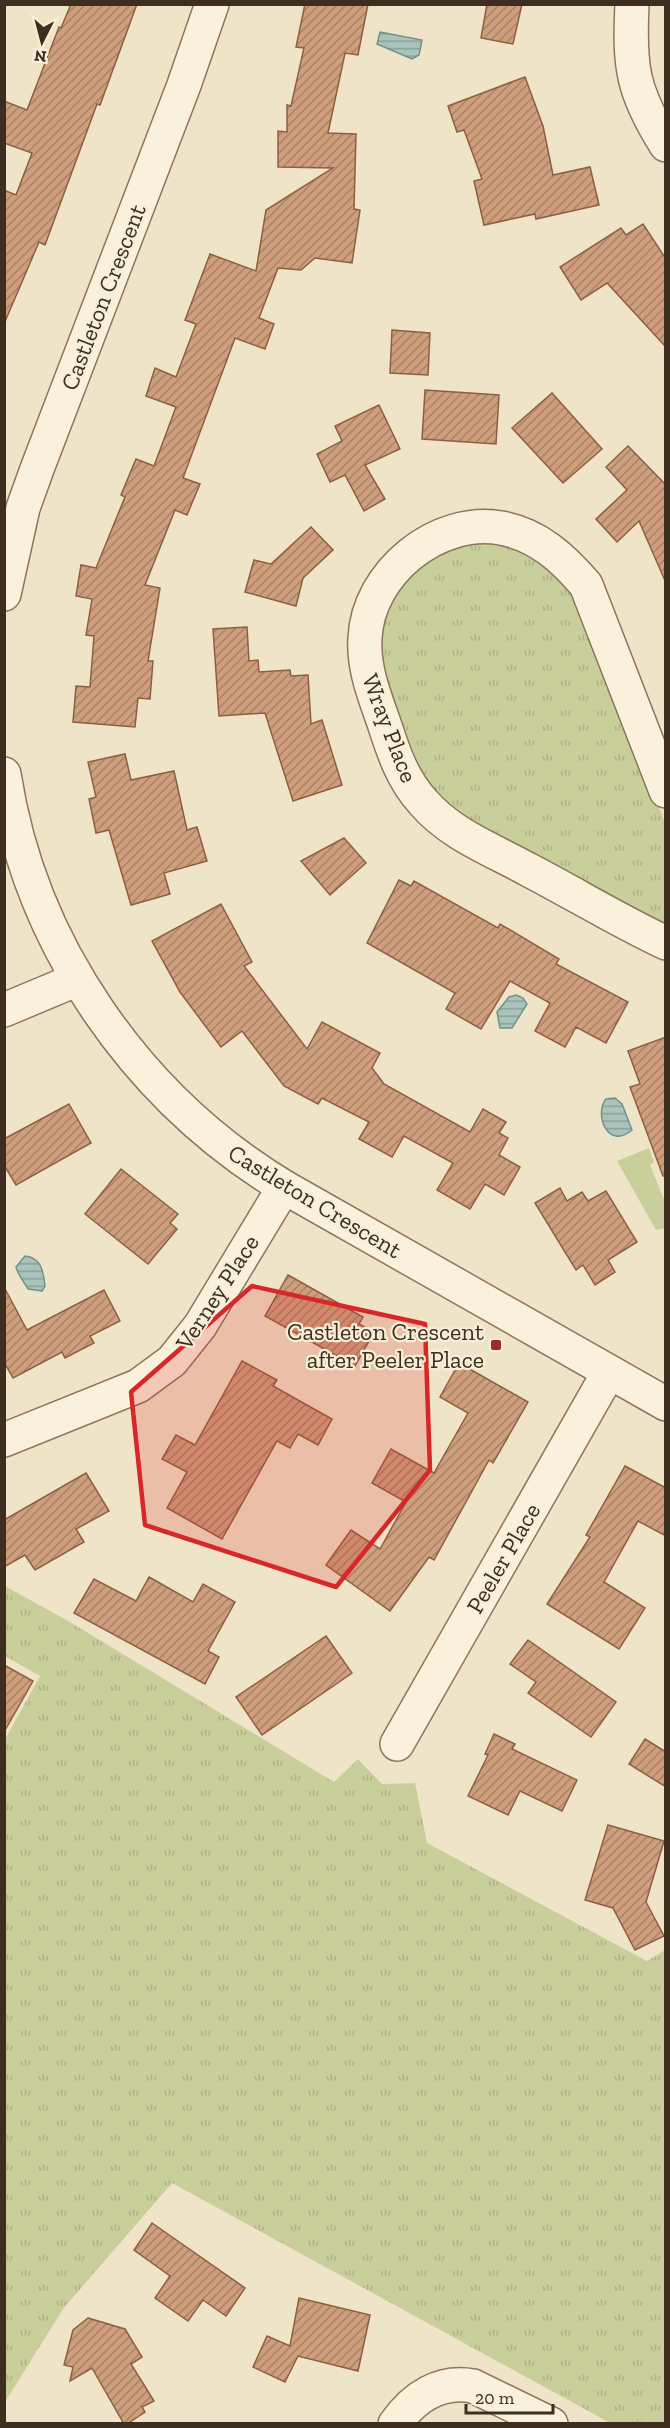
<svg xmlns="http://www.w3.org/2000/svg" width="670" height="2428" font-family="'Zilla Slab',serif">
<style>
.grass{fill:#c9cf9b}
.park{fill:url(#park-tufts)}
.water{fill:url(#water-rules);stroke:#6f938a;stroke-width:1.5}
.building{fill:url(#building-hatch);stroke:#8d5f41;stroke-width:1.5}
.lines{fill:none;stroke-linecap:round;stroke-linejoin:round}
.minor-casing{stroke:#8d765c;stroke-width:36}
.minor{stroke:#faf1dc;stroke-width:33}
.marked{fill:#d62828;fill-opacity:0.2;stroke:#d62828;stroke-width:4.5;stroke-linejoin:round}
.poi-dot{fill:#9e2a2b;stroke:#f7eed8;stroke-width:2}
.labels{text-anchor:middle;dominant-baseline:central;stroke-width:4.5;stroke-linejoin:round;paint-order:stroke}
.street-label{font-size:24px;fill:#3d2e20;stroke:#f7eed8}
.poi-label{font-size:24px;fill:#3d2e20;stroke:#f7eed8;text-anchor:end}
</style>
<defs>
<pattern id="park-tufts" width="24" height="20" patternUnits="userSpaceOnUse" patternTransform="scale(1.5)"><rect width="24" height="20" fill="#c9cf9b"/><path d="M3 7l-1-3M5 7V3M7 7l1-3M15 17l-1-3M17 17v-4M19 17l1-3" fill="none" stroke="#aeb285"/></pattern>
<pattern id="water-rules" width="6" height="5" patternUnits="userSpaceOnUse" patternTransform="scale(1.5)"><rect width="6" height="5" fill="#a9c4bc"/><path d="M0 2.5h6" fill="none" stroke="#8ba098"/></pattern>
<pattern id="building-hatch" width="6" height="6" patternUnits="userSpaceOnUse" patternTransform="scale(1.5)"><rect width="6" height="6" fill="#cf9f7d"/><path d="M-1 1l2-2M0 6l6-6M5 7l2-2" fill="none" stroke="#a98266"/></pattern>
</defs>
<rect width="100%" height="100%" fill="#f0e4c8"/>
<!-- grass -->
<polygon class="grass" points="649,1148 654,1162 650,1165 665,1202 665,1228 656,1230 617,1161"/>
<!-- park -->
<g class="park">
<polygon points="472,541 505,543 559,571 584,609 665,823 665,934 661,934 426,794 376,674 381,613 417,563"/>
<polygon points="5,1586 70,1622 334,1782 358,1759 382,1784 415,1783 427,1843 647,1961 665,1950 665,2423 610,2423 172,2183 63,2309 5,2402 4,1741 40,1676 5,1656"/>
</g>
<!-- water -->
<g class="water">
<polygon points="380,32 422,40 419,55 412,59 377,44"/>
<polygon points="516,995 523,998 527,1004 512,1028 500,1028 497,1012 509,997"/>
<path d="M 615,1098 L 622,1104 L 632,1130 C 607,1151 594,1113 606,1099 Z"/>
<path d="M 25,1256 C 42,1258 43,1271 45,1286 L 42,1291 L 28,1289 C 24,1282 18,1275 16,1267 Z"/>
</g>
<!-- building -->
<g class="building">
<polygon points="71,4 137,4 100,105 97,104 45,245 39,242 4,324 4,190 16,195 32,153 4,143 4,101 27,110 59,27 61,28"/>
<polygon points="305,4 368,4 358,55 345,53 328,133 356,134 354,209 360,210 352,263 315,258 301,270 278,268 259,318 274,324 265,349 235,338 183,478 200,484 187,515 175,510 145,585 160,588 148,661 153,661 150,699 138,698 135,727 73,722 76,686 90,687 94,636 86,635 92,599 76,596 81,565 96,568 125,497 121,495 136,459 154,466 176,407 146,396 155,368 176,377 196,324 185,320 210,254 256,271 266,210 333,168 278,167 278,131 287,132 287,105 291,106 304,48 296,47"/>
<polygon points="487,4 522,4 513,44 481,38"/>
<polygon points="525,77 543,126 553,175 590,167 599,205 536,219 535,214 484,225 474,181 482,179 464,130 457,132 448,106"/>
<polygon points="643,224 666,259 666,347 607,283 581,300 560,267 621,228 626,235"/>
<polygon points="392,330 430,333 428,375 390,373"/>
<polygon points="425,390 499,395 496,444 422,439"/>
<polygon points="552,393 602,449 563,483 512,428"/>
<polygon points="379,405 400,449 365,465 385,499 364,511 345,475 330,482 317,454 342,441 335,426"/>
<polygon points="628,446 666,485 666,583 639,521 617,542 596,519 627,490 606,467"/>
<polygon points="311,527 333,550 303,578 296,606 245,592 254,560 271,564"/>
<polygon points="247,627 249,661 258,660 259,672 290,670 291,676 308,675 311,724 322,720 342,785 293,801 265,713 219,716 213,629"/>
<polygon points="125,754 131,780 174,771 187,830 197,827 207,861 164,873 170,894 131,905 109,830 96,833 89,799 96,797 88,762"/>
<polygon points="344,838 366,863 330,895 301,861"/>
<polygon points="399,880 411,886 414,881 498,928 500,924 559,959 556,964 628,1002 606,1043 576,1027 565,1047 535,1031 550,1003 510,981 481,1029 446,1009 455,993 367,943"/>
<polygon points="221,904 252,962 244,966 307,1049 322,1022 380,1053 372,1068 384,1084 470,1132 483,1109 506,1122 499,1133 508,1138 499,1155 520,1167 504,1195 485,1184 470,1209 437,1190 453,1163 404,1136 392,1157 359,1139 369,1122 322,1098 318,1104 284,1086 242,1031 221,1047 180,992 152,941"/>
<polygon points="666,1037 666,1176 663,1176 630,1087 640,1084 628,1051"/>
<polygon points="69,1104 91,1143 16,1185 4,1165 4,1139"/>
<polygon points="121,1169 178,1214 170,1223 177,1229 148,1264 85,1214"/>
<polygon points="560,1188 567,1201 582,1192 588,1201 606,1191 637,1242 608,1260 615,1272 595,1285 583,1265 576,1270 535,1203"/>
<polygon points="288,1275 363,1317 359,1324 374,1332 355,1366 265,1316"/>
<polygon points="4,1287 27,1330 104,1290 120,1321 90,1336 94,1343 65,1358 62,1352 13,1378 4,1362"/>
<polygon points="242,1361 277,1380 273,1386 332,1419 318,1445 298,1434 290,1448 277,1441 222,1539 167,1508 187,1472 162,1459 176,1435 195,1445"/>
<polygon points="459,1363 528,1402 493,1463 489,1460 434,1560 429,1557 390,1611 326,1565 351,1530 380,1549 406,1502 372,1483 391,1449 434,1473 468,1413 440,1397"/>
<polygon points="625,1466 666,1488 666,1536 638,1521 604,1582 645,1608 619,1649 547,1604 590,1537 586,1535"/>
<polygon points="86,1473 109,1511 76,1529 84,1542 35,1570 25,1555 4,1567 4,1520"/>
<polygon points="149,1577 193,1602 203,1584 235,1602 208,1651 219,1657 205,1684 74,1613 94,1579 136,1601"/>
<polygon points="326,1636 352,1673 262,1735 236,1697"/>
<polygon points="528,1640 616,1702 591,1737 528,1693 536,1682 510,1664"/>
<polygon points="4,1665 33,1681 4,1732"/>
<polygon points="494,1734 515,1744 512,1749 577,1780 562,1811 520,1791 508,1815 468,1796 488,1755 485,1754"/>
<polygon points="645,1739 666,1752 666,1787 629,1764"/>
<polygon points="608,1825 664,1841 646,1902 664,1936 635,1950 613,1908 585,1900"/>
<polygon points="152,2223 245,2288 226,2316 203,2300 188,2321 155,2298 170,2276 134,2250"/>
<polygon points="299,2298 370,2315 358,2371 298,2356 285,2382 253,2367 267,2336 290,2346"/>
<polygon points="88,2318 125,2329 142,2357 131,2364 154,2401 142,2407 145,2412 127,2424 124,2424 92,2368 70,2381 73,2367 64,2365 73,2330"/>
</g>
<g class="lines">
<defs>
<g id="minor">
<path d="M 632,4 C 629,67 632,91 666,145"/>
<polyline points="4,594 23,508 37,469 184,85 212,4"/>
<path d="M 4,774 C 30,945 137,1098 284,1187 L 666,1404"/>
<path d="M 666,791 L 586,585 C 563,558 538,535 501,528 C 437,517 368,573 365,638 C 363,669 375,697 385,726 C 394,754 403,780 423,802 C 450,834 493,850 529,870 C 575,894 619,921 666,943"/>
<polyline points="4,1010 78,979"/>
<polyline points="4,1440 138,1386 172,1361 200,1326 284,1187"/>
<polyline points="397,1744 609,1372"/>
<path d="M 395,2424 C 414,2397 440,2380 473,2386 L 551,2424"/>
</g>
</defs>
<!-- minor casing -->
<use href="#minor" class="minor-casing"/>
<!-- minor -->
<use href="#minor" class="minor"/>
</g>
<!-- marked area -->
<path class="marked" d="M 252,1286 L 425,1324 L 430,1470 L 336,1587 L 145,1525 L 131,1392 Z"/>
<!-- markers -->
<rect class="poi-dot" x="490" y="1339" width="12" height="12" rx="3"/>
<g class="labels">
<!-- street labels -->
<g class="street-label">
<text transform="translate(103 297) rotate(-69)">Castleton Crescent</text>
<text transform="translate(390 728) rotate(69)">Wray Place</text>
<text transform="translate(315 1201) rotate(31)">Castleton Crescent</text>
<text transform="translate(217 1292) rotate(-57)">Verney Place</text>
<text transform="translate(503 1558) rotate(-60)">Peeler Place</text>
</g>
<!-- poi labels -->
<g class="poi-label">
<text x="484" y="1331">Castleton Crescent<tspan x="484" dy="28">after Peeler Place</tspan></text>
</g>
</g>
<!-- border -->
<rect width="670" height="2428" fill="none" stroke="#3d2e20" stroke-width="12"/>
<!-- north arrow -->
<g transform="translate(42 42) rotate(186)" stroke="#f7eed8" stroke-width="4.5" paint-order="stroke">
<path d="M0-4.5L10 22L0 15L-10 22Z" fill="#3d2e20"/>
<text y="-9" font-size="16" font-weight="bold" text-anchor="middle" fill="#3d2e20">N</text>
</g>
<!-- scale -->
<path d="M466 2404v9h87v-9" fill="none" stroke="#3d2e20" stroke-width="3"/>
<text x="475" y="2404" font-size="18" fill="#3d2e20" stroke="#f7eed8" stroke-width="4.5" paint-order="stroke">20 m</text>
</svg>
